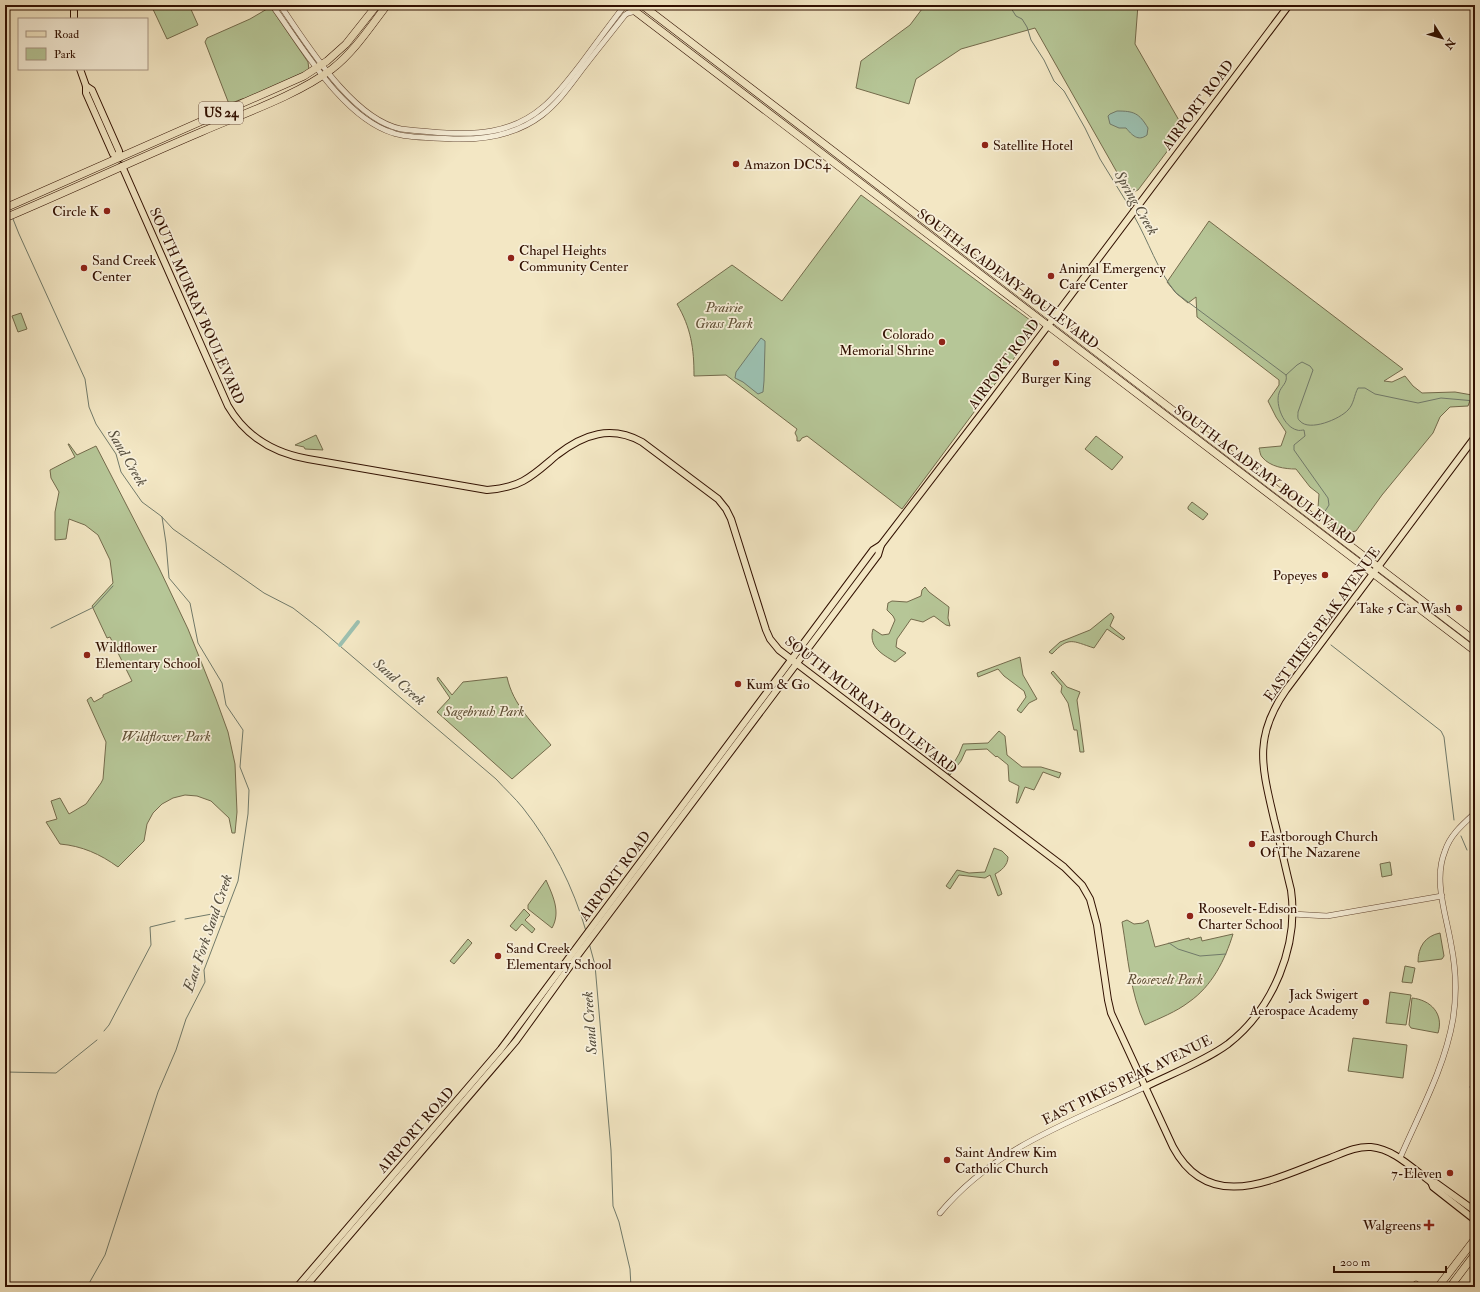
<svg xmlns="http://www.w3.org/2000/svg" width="1480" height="1292" font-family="'IM FELL Double Pica',serif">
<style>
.green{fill:#b6c697;stroke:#746b4c}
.water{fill:#9cc0b0;stroke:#717a6a}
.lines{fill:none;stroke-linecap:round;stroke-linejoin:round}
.stream{stroke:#717a6a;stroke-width:1}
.canal{stroke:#9cc0b0;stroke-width:4}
.minor-casing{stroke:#624632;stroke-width:6}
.major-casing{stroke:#311001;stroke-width:8}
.highway-casing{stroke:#311001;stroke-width:8}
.minor{stroke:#f7efd9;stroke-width:5}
.major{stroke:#f3e7c4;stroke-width:6}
.highway{stroke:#f3e7c4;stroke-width:7}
.poi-dot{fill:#8f2418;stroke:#f7efd9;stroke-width:1.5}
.labels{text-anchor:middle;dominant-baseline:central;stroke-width:3.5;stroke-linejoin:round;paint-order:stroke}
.shield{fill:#f7efd9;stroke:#6c5342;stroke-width:1}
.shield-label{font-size:13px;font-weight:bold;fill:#311001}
.street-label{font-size:14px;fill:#311001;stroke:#f7efd9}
.poi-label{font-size:14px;fill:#311001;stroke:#f7efd9;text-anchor:start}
.park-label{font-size:14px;font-style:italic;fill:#605036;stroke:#f7efd9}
.water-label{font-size:15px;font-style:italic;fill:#564e3e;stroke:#f7efd9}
</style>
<rect width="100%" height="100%" fill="#f3e7c4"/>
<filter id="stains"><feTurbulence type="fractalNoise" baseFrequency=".005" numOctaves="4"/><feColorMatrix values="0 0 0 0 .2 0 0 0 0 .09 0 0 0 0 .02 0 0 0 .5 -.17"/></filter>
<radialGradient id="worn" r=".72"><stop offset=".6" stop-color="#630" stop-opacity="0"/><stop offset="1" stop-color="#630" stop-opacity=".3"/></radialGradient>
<!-- green -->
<g class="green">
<polygon points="151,5 189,5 198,25 167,39"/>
<polygon points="925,5 1138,5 1135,44 1184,129 1138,190 1131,193 1127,190 1035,28 961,49 916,79 909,104 856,88 861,61 910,25"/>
<polygon points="271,8 308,62 309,70 249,98 242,99 229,104 205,42 207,38 250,19 267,9"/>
<path d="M 861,195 L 1038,326 L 902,509 L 807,436 L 802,438 L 800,441 L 797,441 L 797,437 L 795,433 L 797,429 L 726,375 L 694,376 C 694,348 691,328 677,304 L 732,265 L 782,301 Z"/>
<path d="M 1209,221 L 1403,369 L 1384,381 L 1392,382 L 1405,376 L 1413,386 L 1422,393 L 1455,392 L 1472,395 L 1468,406 L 1450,407 L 1440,417 L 1433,433 L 1382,495 L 1356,531 L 1343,534 L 1332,524 L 1318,508 L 1319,494 L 1310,487 L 1296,469 C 1285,469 1270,467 1262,457 C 1260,455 1260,451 1259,448 L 1281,446 L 1286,432 L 1276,417 L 1268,401 L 1279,385 L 1279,380 L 1197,317 L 1196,297 L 1188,303 L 1176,293 L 1167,282 Z"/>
<polygon points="21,313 27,329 18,332 12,316"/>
<polygon points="316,435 323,450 305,449 304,447 295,445"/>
<polygon points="1096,436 1123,457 1112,470 1085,449"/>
<path d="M 68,444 L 69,444 L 77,455 L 96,446 L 159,568 L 188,629 L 216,699 L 228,732 L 235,764 L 237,812 L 235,833 L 232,833 L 229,818 L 211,801 L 197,796 L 185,795 L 173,798 L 162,804 L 153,813 L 147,824 L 144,841 L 118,867 C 100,854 82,846 60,844 L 46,822 L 57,819 L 51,801 L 60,798 L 69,814 L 86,804 L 101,783 L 103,779 L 106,742 L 87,700 L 91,697 L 94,702 L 103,697 L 103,695 L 132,681 L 110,637 L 107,638 L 92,606 L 113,583 L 110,560 L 98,535 L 85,525 L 69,519 L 66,539 L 55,540 L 55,512 L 59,492 L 51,478 L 50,470 L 75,457 Z"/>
<polygon points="1192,502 1208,514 1203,520 1188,509 1188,507"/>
<path d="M 925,587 L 929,592 L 949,607 L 948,618 L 950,626 L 946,625 L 934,616 L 930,618 L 923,622 L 911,619 L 897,639 L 896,647 L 906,653 L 895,662 C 882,654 868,647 873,629 L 882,635 L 889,634 L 895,620 L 893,616 L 887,610 L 888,603 L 892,601 L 907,602 L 921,596 L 922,590 Z"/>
<path d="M 1111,613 L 1114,617 L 1110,626 L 1125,638 L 1123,640 L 1107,629 L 1094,648 C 1072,641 1069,636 1052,654 L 1049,652 L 1060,642 L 1090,630 Z"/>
<polygon points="1020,657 1023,675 1037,699 1029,703 1021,713 1017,710 1026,697 1024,691 1004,676 998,669 978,677 977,673"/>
<polygon points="1053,671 1067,687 1080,692 1077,700 1084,752 1080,752 1077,730 1074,730 1068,703 1061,692 1062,686 1051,673"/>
<path d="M 438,677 L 452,695 L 463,682 L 507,677 C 513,705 533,723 551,745 L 512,779 L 437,712 L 450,698 L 437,679 Z"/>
<polygon points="999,731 1005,736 1007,755 1022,767 1041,767 1061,773 1059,778 1043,772 1034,790 1025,787 1018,803 1016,803 1019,786 1009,781 1008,765 997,756 996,757 987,749 966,750 961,761 950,775 948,773 959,754 963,744 988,743"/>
<path d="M 994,848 L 1002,851 L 1008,857 C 1008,865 1001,871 995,874 L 1002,894 L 998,896 L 990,875 L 985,878 L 959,875 L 950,889 L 946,886 L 957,870 L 969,873 L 985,872 Z"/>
<polygon points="1390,862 1392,875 1382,877 1380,864"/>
<path d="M 546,880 C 553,896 561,912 552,928 L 528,909 L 528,905 Z"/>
<polygon points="524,909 530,915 525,920 535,929 532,933 522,924 516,931 510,926"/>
<path d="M 1127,920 L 1134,924 L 1143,923 L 1148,920 L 1155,947 L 1189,938 L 1190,940 L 1201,937 L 1202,941 L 1233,934 C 1225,960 1212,986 1189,1002 C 1176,1012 1160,1018 1145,1025 C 1130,993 1128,957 1122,922 Z"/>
<path d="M 1440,933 L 1444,956 L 1442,959 L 1418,962 C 1418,947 1425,936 1440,933 Z"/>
<polygon points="468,939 472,943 454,964 450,961"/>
<polygon points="1405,966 1415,968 1412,983 1402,982"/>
<polygon points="1390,992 1411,995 1406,1025 1386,1023"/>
<path d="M 1412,998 C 1431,1000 1444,1014 1438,1033 L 1411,1028 L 1409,1025 Z"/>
<polygon points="1353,1038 1407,1045 1403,1078 1348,1071"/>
</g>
<!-- water -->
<g class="water">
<path d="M 1117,111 C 1134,111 1139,113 1148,128 L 1147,135 C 1138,142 1132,135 1126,128 L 1119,128 L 1110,124 L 1108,116 L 1110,114 Z"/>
<polygon points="761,338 765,341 765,345 764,381 763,392 758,394 743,382 735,378 736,372"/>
</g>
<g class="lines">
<!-- stream -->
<g class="stream">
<polyline points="1009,5 1016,16 1022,19 1027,27 1031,40 1044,60 1054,81 1064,91 1085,128 1100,159 1132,211"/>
<polyline points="5,196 7,203"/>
<path d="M 1134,216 C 1149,242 1157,270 1176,293 L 1286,375"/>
<path d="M 13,219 L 19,234 L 85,379 L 89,407 L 96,424 L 116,454 L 121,472 L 142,502 L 161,516 L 173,529 L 264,593 L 293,608 L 320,629 L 496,779 C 505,789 515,798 523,808 C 552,845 573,886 586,931"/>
<path d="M 1322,516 L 1329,505 L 1328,498 L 1294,450 L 1294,445 L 1305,436 L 1304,430 C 1302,430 1299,431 1297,430 C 1284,427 1275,405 1279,393 C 1281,386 1288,383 1286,375 L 1297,365 L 1302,362 L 1310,366 L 1313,370 L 1298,412 C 1298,416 1297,419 1300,421 C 1309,432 1340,419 1348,410 C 1354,404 1354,395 1358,388 L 1365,388 L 1375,394 L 1418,403 L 1441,398 L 1475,401"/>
<polyline points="51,628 94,607 113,586"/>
<polyline points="1331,645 1441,731 1444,737 1454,820"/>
<polyline points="1461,836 1467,850"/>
<polyline points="217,915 224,917"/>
<polyline points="185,919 212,914"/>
<polyline points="589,943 595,965 611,1150 613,1206 619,1222 630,1269 631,1287"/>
<polyline points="1169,943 1178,949 1200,956 1226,954"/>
<polyline points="104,1031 109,1025 151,945 150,927 175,921"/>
<polyline points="5,1072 56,1073 97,1040"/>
<polyline points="1470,1087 1475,1075"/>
<polyline points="87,1287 105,1255 158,1092 176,1050 186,1019 205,982 204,970 238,881 248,814 249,790 240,767 243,730 226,705 222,683 198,643 190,603 169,578 166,543 162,517"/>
</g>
<!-- canal -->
<polyline class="canal" points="340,645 358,622"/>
<defs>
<g id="minor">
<path d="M 272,5 C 302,46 342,117 393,133 C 410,139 435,137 453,139 C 485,140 516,135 542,115 C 559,102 571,84 584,67 C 597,50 611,33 625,15 L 628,13 L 636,11"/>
<path d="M 280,5 C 307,44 352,119 401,129 C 428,132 466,136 492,131 C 537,123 557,95 583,61 C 597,42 611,23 625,5"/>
<polyline points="1292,914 1327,916 1442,896"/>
<path d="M 1400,1158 C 1419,1114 1445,1067 1453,1019 C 1457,994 1456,969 1451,944 C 1446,914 1433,880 1445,851 C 1450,835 1463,824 1475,813"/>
<path d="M 940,1213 C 995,1147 1069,1123 1145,1087"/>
</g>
<g id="major">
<polyline points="74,19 74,5"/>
<polyline points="80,69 86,86 86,93 113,154 119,158"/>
<polyline points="86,86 92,90 119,151 119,158"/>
<path d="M 122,166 L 228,406 C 246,437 274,453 308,459 L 487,490 C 500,489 512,487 523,481 C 536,474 546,464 557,455 C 584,434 611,425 642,442 L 718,499 L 726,509 L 731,519 L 766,630 L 770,639 L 779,650 L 1064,867 L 1082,885 L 1090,899 L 1097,925 L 1108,1000 L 1111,1013 L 1173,1147 C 1210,1216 1275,1178 1330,1158 C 1343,1153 1357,1146 1371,1147 C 1394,1149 1413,1169 1431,1182 L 1433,1187 L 1475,1220"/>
<path d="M 1145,1087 C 1171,1074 1205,1061 1228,1044 C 1273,1009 1299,946 1291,890 C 1285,866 1280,842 1274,819 C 1262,767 1253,737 1286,690 L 1475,437"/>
<polyline points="1431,1182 1436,1183 1475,1211"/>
<polyline points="297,1287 501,1049 873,550 881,545"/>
<polyline points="305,1287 516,1041 578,955 878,555 881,545 992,400 1289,5"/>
</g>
<g id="highway">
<polyline points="627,5 1475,651"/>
<polyline points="642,5 1475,641"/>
<polyline points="5,208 304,76 327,61 346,44 377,5"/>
<path d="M 5,218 C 71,190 135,160 201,132 C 242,114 296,96 332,69 C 354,52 370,27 387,5"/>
<polyline points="1416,1285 1418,1287"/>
<polyline points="1438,1287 1475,1239"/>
<polyline points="1450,1287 1475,1254"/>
</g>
</defs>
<!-- minor casing -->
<use href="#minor" class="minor-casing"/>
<!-- major casing -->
<use href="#major" class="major-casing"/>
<!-- highway casing -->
<use href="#highway" class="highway-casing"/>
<!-- minor -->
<use href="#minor" class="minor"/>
<!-- major -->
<use href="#major" class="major"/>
<!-- highway -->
<use href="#highway" class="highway"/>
</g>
<!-- markers -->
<g class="poi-dot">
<circle cx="985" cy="145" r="4"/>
<circle cx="736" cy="164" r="4"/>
<circle cx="107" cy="211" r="4"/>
<circle cx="511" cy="258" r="4"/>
<circle cx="84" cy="268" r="4"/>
<circle cx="1051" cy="276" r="4"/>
<circle cx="942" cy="342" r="4"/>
<circle cx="1056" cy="363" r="4"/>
<circle cx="1325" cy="575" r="4"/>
<circle cx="1459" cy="608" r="4"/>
<circle cx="87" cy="655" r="4"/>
<circle cx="738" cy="684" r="4"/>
<circle cx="1252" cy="844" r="4"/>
<circle cx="1190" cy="916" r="4"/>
<circle cx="498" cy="956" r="4"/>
<circle cx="1366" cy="1002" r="4"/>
<circle cx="947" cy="1160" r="4"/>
<circle cx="1450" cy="1173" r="4"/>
<path d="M1427 1219h4v4h4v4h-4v4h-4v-4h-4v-4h4z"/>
</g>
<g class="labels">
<!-- shield labels -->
<rect class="shield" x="199" y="102" width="44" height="22" rx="3"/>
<g class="shield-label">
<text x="221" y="113">US 24</text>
</g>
<!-- street labels -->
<g class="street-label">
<text transform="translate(1198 105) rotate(-53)">AIRPORT ROAD</text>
<text transform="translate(1008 279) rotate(37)">SOUTH ACADEMY BOULEVARD</text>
<text transform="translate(197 306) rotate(66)">SOUTH MURRAY BOULEVARD</text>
<text transform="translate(1004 364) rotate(-53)">AIRPORT ROAD</text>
<text transform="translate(1265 475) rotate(37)">SOUTH ACADEMY BOULEVARD</text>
<text transform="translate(1322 624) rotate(-54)">EAST PIKES PEAK AVENUE</text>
<text transform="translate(871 705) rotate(38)">SOUTH MURRAY BOULEVARD</text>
<text transform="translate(615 876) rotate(-53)">AIRPORT ROAD</text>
<text transform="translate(1127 1080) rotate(-26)">EAST PIKES PEAK AVENUE</text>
<text transform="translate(416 1130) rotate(-49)">AIRPORT ROAD</text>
</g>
<!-- poi labels -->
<g class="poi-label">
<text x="993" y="145">Satellite Hotel</text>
<text x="744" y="164">Amazon DCS4</text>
<text x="99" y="211" text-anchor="end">Circle K</text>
<text x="519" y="250">Chapel Heights<tspan x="519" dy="16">Community Center</tspan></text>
<text x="92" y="260">Sand Creek<tspan x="92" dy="16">Center</tspan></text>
<text x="1059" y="268">Animal Emergency<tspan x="1059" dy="16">Care Center</tspan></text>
<text x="934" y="334" text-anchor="end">Colorado<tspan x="934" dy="16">Memorial Shrine</tspan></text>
<text x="1056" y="378" text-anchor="middle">Burger King</text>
<text x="1317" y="575" text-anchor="end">Popeyes</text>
<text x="1451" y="608" text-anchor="end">Take 5 Car Wash</text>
<text x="95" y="647">Wildflower<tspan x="95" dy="16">Elementary School</tspan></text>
<text x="746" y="684">Kum &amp; Go</text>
<text x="1260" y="836">Eastborough Church<tspan x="1260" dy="16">Of The Nazarene</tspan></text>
<text x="1198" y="908">Roosevelt-Edison<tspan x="1198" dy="16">Charter School</tspan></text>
<text x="506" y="948">Sand Creek<tspan x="506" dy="16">Elementary School</tspan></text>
<text x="1358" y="994" text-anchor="end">Jack Swigert<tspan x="1358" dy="16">Aerospace Academy</tspan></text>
<text x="955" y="1152">Saint Andrew Kim<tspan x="955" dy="16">Catholic Church</tspan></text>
<text x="1442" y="1173" text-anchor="end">7-Eleven</text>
<text x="1421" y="1225" text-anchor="end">Walgreens</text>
</g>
<!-- park labels -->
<g class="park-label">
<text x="724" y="307">Prairie<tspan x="724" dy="16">Grass Park</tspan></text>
<text x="484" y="711">Sagebrush Park</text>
<text x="166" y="736">Wildflower Park</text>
<text x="1165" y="979">Roosevelt Park</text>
</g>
<!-- water labels -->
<g class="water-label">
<text transform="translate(1136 203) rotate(60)">Spring Creek</text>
<text transform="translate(127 458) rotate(60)">Sand Creek</text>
<text transform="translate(399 682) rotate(41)">Sand Creek</text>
<text transform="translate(208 933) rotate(-71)">East Fork Sand Creek</text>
<text transform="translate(590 1023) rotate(-94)">Sand Creek</text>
</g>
</g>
<!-- margin -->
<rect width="1480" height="1292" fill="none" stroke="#f3e7c4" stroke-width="20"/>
<rect x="6" y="6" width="1468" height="1280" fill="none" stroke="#311001" stroke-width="2"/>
<rect x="10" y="10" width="1460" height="1272" fill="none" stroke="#311001"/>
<!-- legend -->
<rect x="18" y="18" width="130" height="52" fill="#f7efd9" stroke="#a89683"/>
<rect x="26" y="31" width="20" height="6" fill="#f3e7c4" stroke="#a89683"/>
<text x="54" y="38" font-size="12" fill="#311001">Road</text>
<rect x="26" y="48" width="20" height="12" fill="#b6c697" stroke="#a89683"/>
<text x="54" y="58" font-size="12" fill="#311001">Park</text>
<!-- north arrow -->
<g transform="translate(1442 38) rotate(127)" stroke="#f7efd9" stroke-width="3" paint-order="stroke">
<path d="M0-3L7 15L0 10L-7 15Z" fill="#311001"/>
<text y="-6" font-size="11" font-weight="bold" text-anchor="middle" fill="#311001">N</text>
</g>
<!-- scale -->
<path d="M1334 1266v6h112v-6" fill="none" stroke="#311001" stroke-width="2"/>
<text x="1340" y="1266" font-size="12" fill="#311001" stroke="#f7efd9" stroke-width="3" paint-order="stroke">200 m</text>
<rect width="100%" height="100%" filter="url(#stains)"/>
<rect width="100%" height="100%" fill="url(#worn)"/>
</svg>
